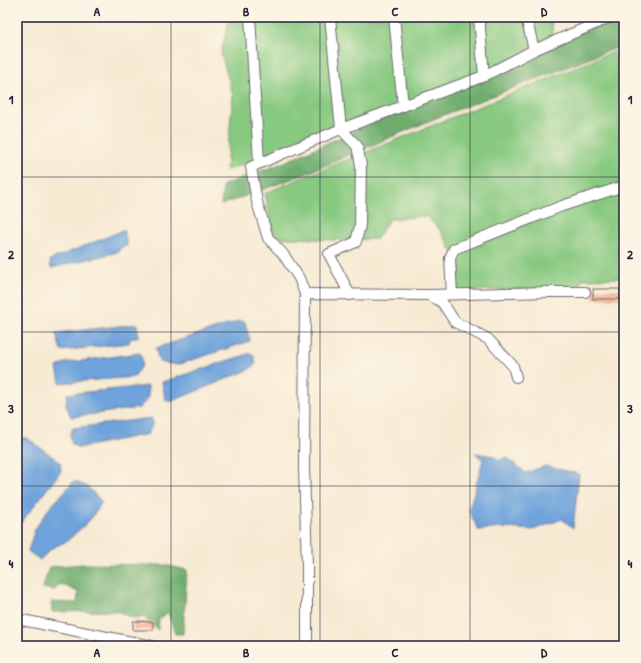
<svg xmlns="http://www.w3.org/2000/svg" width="641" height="663" font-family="'Patrick Hand',sans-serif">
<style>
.green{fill:#88c980;stroke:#55765e}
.forest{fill:#6ead6e;stroke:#486854}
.water{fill:#6ea3db;stroke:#48628b}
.building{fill:#eeab8c}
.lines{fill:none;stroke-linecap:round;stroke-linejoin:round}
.minor-casing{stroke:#6d6870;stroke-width:12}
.minor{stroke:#fff;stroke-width:10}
.grid{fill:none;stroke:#22223b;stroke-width:1;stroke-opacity:0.55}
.neatline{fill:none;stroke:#22223b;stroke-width:1.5}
.grid-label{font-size:13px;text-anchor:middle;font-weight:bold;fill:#22223b}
</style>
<rect width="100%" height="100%" fill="#fcf5e5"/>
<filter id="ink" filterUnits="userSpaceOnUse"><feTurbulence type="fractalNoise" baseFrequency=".025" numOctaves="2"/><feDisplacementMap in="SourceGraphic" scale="8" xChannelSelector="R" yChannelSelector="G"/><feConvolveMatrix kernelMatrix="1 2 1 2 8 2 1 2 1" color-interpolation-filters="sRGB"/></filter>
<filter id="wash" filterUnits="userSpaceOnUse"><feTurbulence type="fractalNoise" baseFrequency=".012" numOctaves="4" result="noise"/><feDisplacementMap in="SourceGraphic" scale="16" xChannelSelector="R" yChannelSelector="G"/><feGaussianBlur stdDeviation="0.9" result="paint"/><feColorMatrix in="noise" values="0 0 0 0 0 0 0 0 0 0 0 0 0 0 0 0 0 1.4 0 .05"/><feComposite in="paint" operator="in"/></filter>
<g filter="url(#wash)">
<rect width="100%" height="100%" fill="#f7ead3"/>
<!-- green -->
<g class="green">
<polygon points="230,17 551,17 553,37 486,74 262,158 226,170 233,95 221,53"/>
<polygon points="624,48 624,278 582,279 579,287 455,291 455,257 440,230 426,216 389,219 377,239 334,240 274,237 265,193"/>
</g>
<!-- forest -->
<g class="forest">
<polygon points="624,17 624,45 436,118 305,174 221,205 223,185 280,164 558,40"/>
<polygon points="83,564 165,565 187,570 183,634 175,634 168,612 159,620 158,630 144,617 132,618 117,611 52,612 51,602 77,603 78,592 61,584 54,590 43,588 49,567"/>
</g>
<!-- water -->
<g class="water">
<polygon points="124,230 127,246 121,247 118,252 51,268 50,260"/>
<polygon points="239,321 245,322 250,341 177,365 159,362 156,348"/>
<polygon points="137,324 139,336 130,339 129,343 61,351 56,333"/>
<path d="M 140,353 C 146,367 140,367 134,377 L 60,383 L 57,367 L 65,363 Z"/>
<polygon points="248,354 253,354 256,364 248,370 170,402 165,399 162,382"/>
<polygon points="148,386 148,399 139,408 71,417 66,405 67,394"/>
<polygon points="152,418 152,425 148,434 78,448 72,444 70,435 73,428"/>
<polygon points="22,438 27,438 60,462 61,471 17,528 17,447"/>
<polygon points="475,453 494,456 499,461 506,457 526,473 545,466 579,474 573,528 562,519 533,530 506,528 478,530 469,510 483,460"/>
<polygon points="74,481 88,487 102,502 89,521 67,541 52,548 40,560 28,551 35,529 47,511"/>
</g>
<g id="blocks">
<!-- building -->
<g class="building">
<rect x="593" y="289" width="27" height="10"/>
<polygon points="133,621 153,622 153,630 133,630"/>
</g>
</g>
</g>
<g filter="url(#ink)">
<use href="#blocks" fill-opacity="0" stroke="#6d6870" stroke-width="1"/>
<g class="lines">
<defs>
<g id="minor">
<polyline points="250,17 259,162"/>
<polyline points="330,17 341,129 357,146 361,165 360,225 356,242 329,254 350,295"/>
<polyline points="394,17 403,106"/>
<polyline points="479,17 484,76"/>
<polyline points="526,17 534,50"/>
<polyline points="305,294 299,278 283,254 268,238 257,202 251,167 341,129 484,76 534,50 611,17"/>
<polyline points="452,294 450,258 454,249 562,206 624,186"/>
<polyline points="429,295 548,292 585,292"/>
<polyline points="17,619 152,646"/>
<polyline points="307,646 307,565 304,467 305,294 429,295 442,302 455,322 488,339 513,366 516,377"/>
</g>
</defs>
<!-- minor casing -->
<use href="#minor" class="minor-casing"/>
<!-- minor -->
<use href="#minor" class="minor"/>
</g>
</g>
<!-- grid -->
<path class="grid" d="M 171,17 L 171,646M 320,17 L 320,646M 470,17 L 470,646M 17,177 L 624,177M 17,332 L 624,332M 17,486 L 624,486"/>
<!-- margin -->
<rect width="641" height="663" fill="none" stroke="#fcf5e5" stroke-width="44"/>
<rect x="22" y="22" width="597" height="619" class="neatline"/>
<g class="grid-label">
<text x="97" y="16">A</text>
<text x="246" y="16">B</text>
<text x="395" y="16">C</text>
<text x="544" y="16">D</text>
<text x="11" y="104">1</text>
<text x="630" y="104">1</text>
<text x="11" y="259">2</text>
<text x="630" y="259">2</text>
<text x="11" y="413">3</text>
<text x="630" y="413">3</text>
<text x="11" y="568">4</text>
<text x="630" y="568">4</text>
<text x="97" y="657">A</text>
<text x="246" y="657">B</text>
<text x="395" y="657">C</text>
<text x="544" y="657">D</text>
</g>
</svg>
